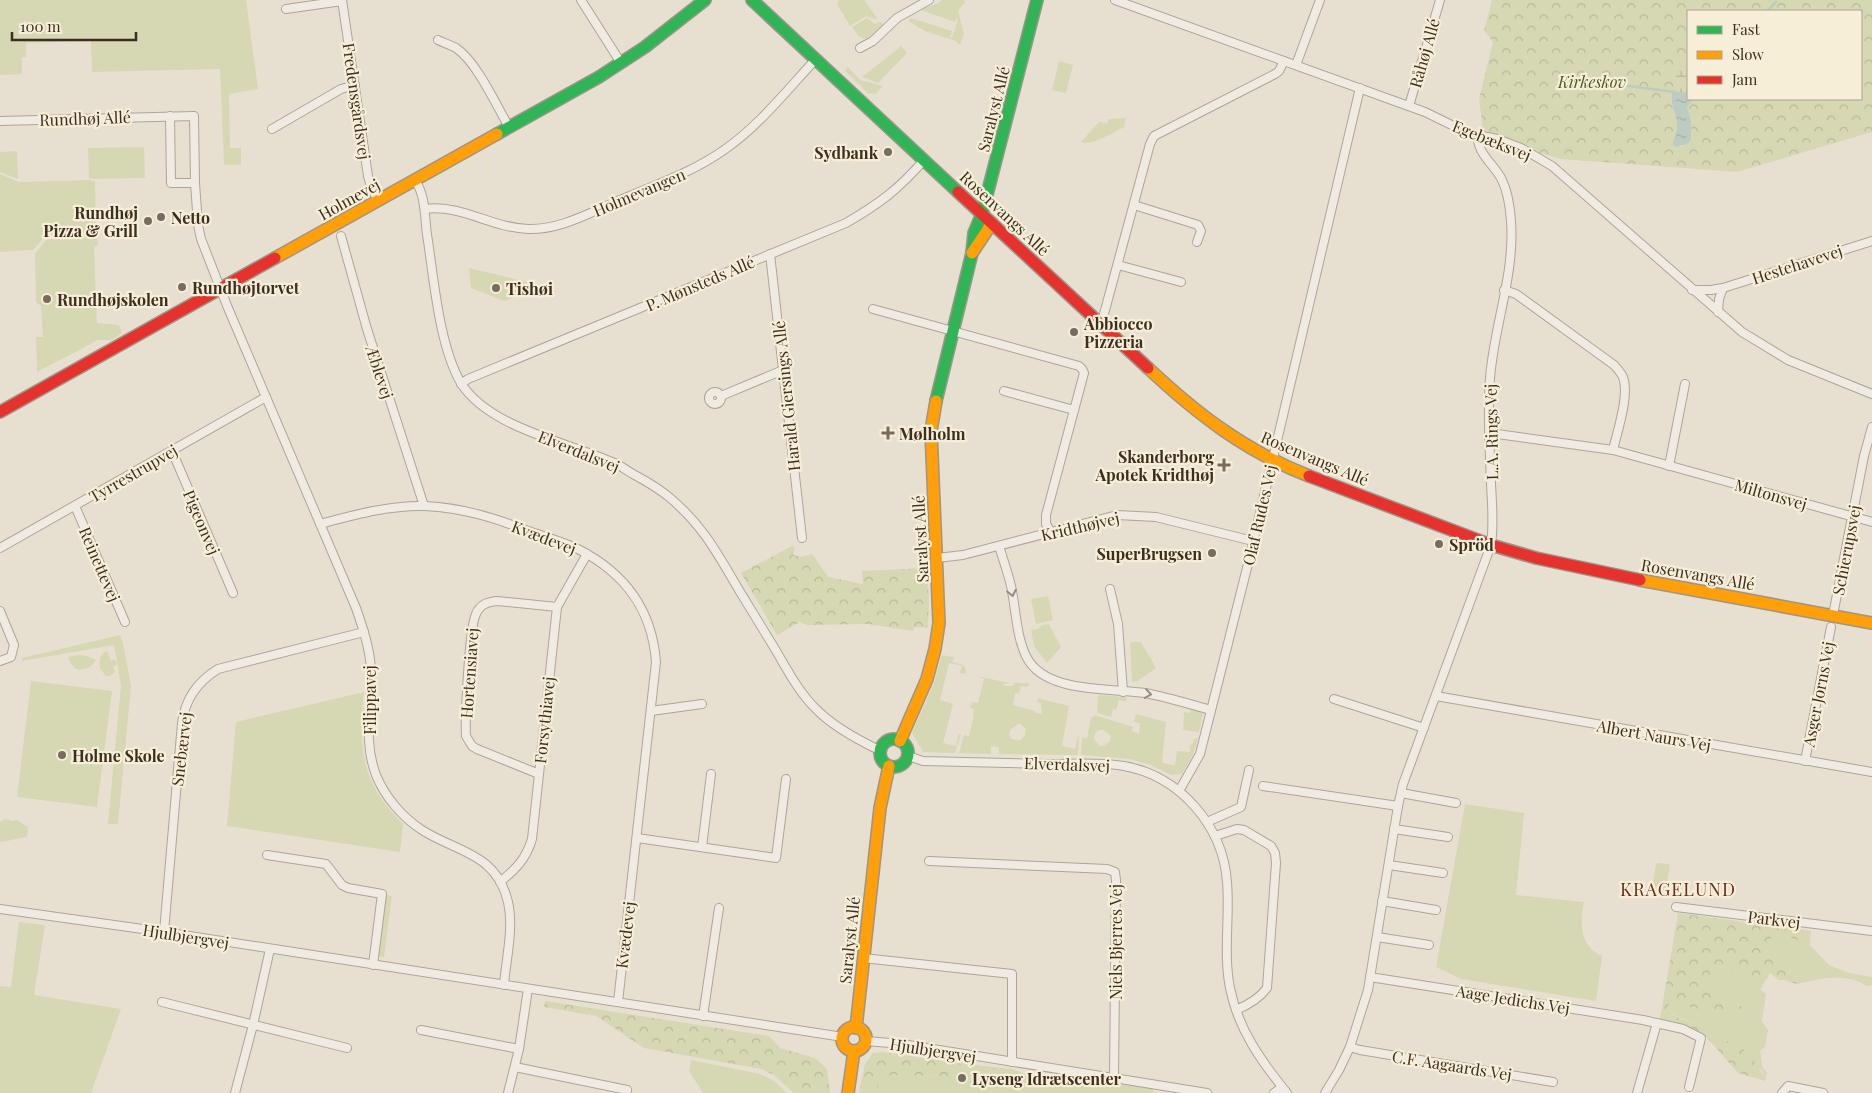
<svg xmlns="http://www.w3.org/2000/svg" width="1872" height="1093" font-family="'Playfair Display',serif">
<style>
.green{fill:#d6d7b3;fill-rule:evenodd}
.forest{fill:url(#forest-crowns);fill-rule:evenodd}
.wetland{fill:url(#wetland-marsh)}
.water{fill:url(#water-ripples)}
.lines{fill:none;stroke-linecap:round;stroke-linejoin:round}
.stream{stroke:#bcccc2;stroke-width:2.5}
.street-casing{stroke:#ada599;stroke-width:10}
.fast-casing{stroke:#9c958a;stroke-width:14}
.slow-casing{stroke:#9c958a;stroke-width:14}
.jam-casing{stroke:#9c958a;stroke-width:14}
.street{stroke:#efebe3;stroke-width:8}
.fast{stroke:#30b455;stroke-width:11}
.slow{stroke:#ff9f0a;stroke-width:11}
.jam{stroke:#e5322d;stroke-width:11}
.oneway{stroke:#968c82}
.poi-dot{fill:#786c5e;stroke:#f7eed8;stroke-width:2}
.labels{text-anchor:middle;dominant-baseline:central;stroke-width:4.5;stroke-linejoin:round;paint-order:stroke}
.street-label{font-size:16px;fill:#3d2e20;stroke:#f7eed8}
.park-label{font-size:16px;font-style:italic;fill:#4d5a26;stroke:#f7eed8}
.poi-label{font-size:16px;font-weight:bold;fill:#3d2e20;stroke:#f7eed8;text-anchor:start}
.neighbourhood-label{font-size:18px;letter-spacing:1px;fill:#6b2e1e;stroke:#f7eed8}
</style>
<defs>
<pattern id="forest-crowns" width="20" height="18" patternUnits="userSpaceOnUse" patternTransform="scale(1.25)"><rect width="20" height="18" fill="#d6d7b3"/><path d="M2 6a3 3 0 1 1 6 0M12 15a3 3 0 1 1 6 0" fill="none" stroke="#b9b99a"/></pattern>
<pattern id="wetland-marsh" width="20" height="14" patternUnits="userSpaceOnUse" patternTransform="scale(1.25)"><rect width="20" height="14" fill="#d6d7b3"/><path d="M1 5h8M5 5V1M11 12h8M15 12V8" fill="none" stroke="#b9b99a"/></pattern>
<pattern id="water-ripples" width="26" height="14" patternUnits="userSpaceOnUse" patternTransform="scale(1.25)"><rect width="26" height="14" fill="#bcccc2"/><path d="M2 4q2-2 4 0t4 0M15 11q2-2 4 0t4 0" fill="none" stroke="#a2b0a6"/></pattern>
</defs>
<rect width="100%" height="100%" fill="#e7e0d1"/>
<!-- green -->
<g class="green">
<polygon points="0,0 246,0 258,89 229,94 230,148 241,148 241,165 224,165 220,69 92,72 91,41 26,43 26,57 22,57 22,74 0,75"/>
<polygon points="839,0 866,0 865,1 878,20 866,16 850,26 837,4"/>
<path d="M 942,0 L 964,0 L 965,2 L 958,11 L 964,34 L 960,45 L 956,41 L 925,31 L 908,21 L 911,18 L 952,31 L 950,37 L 952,38 L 956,27 L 955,24 L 956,25 L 958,19 L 957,18 L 955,22 L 921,10 C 928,5 936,6 942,0 Z"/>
<polygon points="867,18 875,24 881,22 884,26 872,36 865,39 858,36 852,27"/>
<polygon points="900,45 907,53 878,83 862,77 899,48"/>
<polygon points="1059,61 1073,65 1066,93 1052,90"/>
<polygon points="848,67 860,80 883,86 875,94 873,93 869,94 845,71"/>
<path d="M 1126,118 L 1124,127 C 1114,132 1090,147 1081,142 L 1099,122 L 1107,123 L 1109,119 Z"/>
<polygon points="144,147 145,178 95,179 89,178 88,148"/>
<polygon points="17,151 18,179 0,172 0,152"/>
<polygon points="0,174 19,182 91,180 95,182 96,234 45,236 33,250 0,252"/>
<polygon points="97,236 98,245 94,247 97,323 119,325 122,333 111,340 98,340 37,372 36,337 43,337 41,306 36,302 35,254 47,239"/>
<polygon points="469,268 545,286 504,301 471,288"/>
<polygon points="1048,596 1053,620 1036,624 1031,599"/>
<polygon points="1049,624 1061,647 1047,663 1034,646 1031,630 1038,629 1042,625"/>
<polygon points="120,635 123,643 131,686 118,824 108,824 121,685 114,645 22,661 22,658"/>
<polygon points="1133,642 1141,642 1156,668 1136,682 1132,682 1130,643"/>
<path d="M 107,651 L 111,661 L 114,659 L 117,663 L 116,666 L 113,666 L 115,672 L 110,676 L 106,676 L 100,669 C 99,661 99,654 107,651 Z"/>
<path d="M 79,655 L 87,656 L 96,660 C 91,668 85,670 76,669 L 71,664 L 68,657 Z"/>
<polygon points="942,655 954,657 952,662 961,664 966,668 966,674 960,673 962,666 949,663 940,700 953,704 943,743 956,746 959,734 961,734 955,753 923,752 912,733 934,683"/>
<path d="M 976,676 L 1010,683 L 1004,684 L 1004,686 L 1013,686 L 1014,683 L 1029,683 L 1028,687 L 1021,686 L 1019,694 L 1015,693 L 1013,705 L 1035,711 L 1035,713 L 1042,714 L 1041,703 L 1037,702 L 1038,698 L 1069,706 L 1062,746 L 1075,749 L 1078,736 L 1079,737 L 1078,755 L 999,754 L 999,747 L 991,746 L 991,754 L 959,753 L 964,735 L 969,736 L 974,715 L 973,715 L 974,709 L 970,708 L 972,702 L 978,703 L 984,679 ZM 1018,724 L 1020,724 L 1026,729 L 1025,735 L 1021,740 L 1011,739 L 1009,735 L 1010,730 Z"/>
<polygon points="31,681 112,691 97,807 17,797"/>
<path d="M 364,692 C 358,747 361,784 403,824 L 400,852 L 227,826 L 236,722 Z"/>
<polygon points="1098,695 1127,697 1126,701 1119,700 1116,710 1113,709 1111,717 1097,713"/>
<polygon points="1191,708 1203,712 1199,732 1183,730 1184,712 1190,713"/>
<path d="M 1136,714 L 1166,722 L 1162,763 L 1175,765 L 1177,751 L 1190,752 L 1190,746 L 1193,743 L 1194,739 L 1198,738 L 1193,755 L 1182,774 L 1171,775 L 1151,765 L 1130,759 L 1081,755 L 1082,737 L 1087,738 L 1091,717 L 1094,717 L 1095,715 L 1133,727 L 1132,731 L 1139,734 L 1140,723 L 1134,722 ZM 1099,730 L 1104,730 L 1111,736 L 1110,741 L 1105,745 L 1100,746 L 1094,739 L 1095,733 Z"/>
<path d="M 1465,804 L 1524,813 L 1516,895 L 1584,902 C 1580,924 1579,945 1602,956 L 1596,1001 L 1461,979 L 1436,967 Z"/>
<path d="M 5,819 L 13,821 L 17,820 L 28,827 L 27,837 C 18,838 10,841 0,842 L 0,823 L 1,821 Z"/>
<polygon points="1658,863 1669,864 1670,866 1665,893 1654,892 1652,890 1656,864"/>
<polygon points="384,895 392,896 384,957 370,955 378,897"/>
<polygon points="19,922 45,925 34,995 121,1009 91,1093 0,1093 0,986 11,987"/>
<path d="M 1774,934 L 1783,935 L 1810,945 L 1829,965 L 1849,973 L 1872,977 L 1872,985 L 1867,986 C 1846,972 1820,979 1797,984 L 1796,977 L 1771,960 L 1767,951 L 1770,948 L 1771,937 Z"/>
<path d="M 1714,965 L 1754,978 L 1762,972 L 1770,973 L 1760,990 L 1766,994 L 1762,1021 L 1768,1030 L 1765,1047 L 1760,1051 L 1763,1069 L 1767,1072 L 1765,1081 L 1763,1072 L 1756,1065 L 1755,1061 L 1747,1057 C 1741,1036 1733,1046 1721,1038 C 1714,1034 1709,1028 1701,1025 C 1688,1020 1676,1020 1668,1007 L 1670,1003 L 1673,1002 L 1698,1009 L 1743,1007 C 1730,999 1699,982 1714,965 Z"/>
<polygon points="691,1060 760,1074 774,1081 787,1093 703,1093 689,1071"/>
<polygon points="965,1064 1012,1069 1026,1074 1059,1081 1077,1079 1153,1089 1153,1093 876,1093 881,1075 960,1076"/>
</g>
<!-- forest -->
<g class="forest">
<path d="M 1492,0 L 1872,0 L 1872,132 L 1737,172 L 1561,159 L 1540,153 L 1483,130 L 1479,99 L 1493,42 L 1484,31 ZM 1688,11 L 1861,11 L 1861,99 L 1693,99 L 1687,107 L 1691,140 L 1681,147 L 1673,140 C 1675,135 1678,129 1677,124 C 1676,113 1669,106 1672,94 L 1681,94 L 1688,87 Z"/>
<polygon points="792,546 795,548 793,555 801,557 812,554 828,577 863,584 862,571 927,568 929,601 928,628 915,627 913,631 868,624 807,625 800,622 777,635 741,573"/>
<path d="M 1678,913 L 1811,931 L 1810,945 L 1783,935 L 1774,934 L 1771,937 L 1770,948 L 1767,951 L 1771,960 L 1796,977 L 1797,984 L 1784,980 L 1779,980 L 1770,973 L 1762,972 L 1759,977 L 1754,978 L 1714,965 C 1699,982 1731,1000 1743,1007 L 1743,1011 L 1739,1014 L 1698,1009 L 1673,1002 L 1670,1003 L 1668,1007 C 1675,1021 1688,1020 1701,1025 C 1709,1028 1714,1034 1721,1038 C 1734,1047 1741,1036 1747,1057 L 1753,1058 C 1757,1067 1763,1072 1765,1081 L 1738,1073 L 1703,1033 L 1660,1019 Z"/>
<polygon points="545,1001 769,1036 780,1048 815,1058 827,1069 830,1093 794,1093 774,1075 761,1069 644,1048 596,1016 544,1007"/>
<polygon points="882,1052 965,1064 960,1076 881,1075 876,1093 859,1093 865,1064 873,1053"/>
</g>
<!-- wetland -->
<polygon class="wetland" points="1688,66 1688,87 1684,94 1675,91 1675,74"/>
<!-- water -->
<path class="water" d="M 1688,87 L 1688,99 L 1693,99 L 1687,107 L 1691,121 L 1691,140 L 1687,144 L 1676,147 L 1673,144 C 1673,137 1678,131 1677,124 C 1676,111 1670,108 1672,92 L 1675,91 L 1684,94 Z"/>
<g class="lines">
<!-- stream -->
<g class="stream">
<polyline points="1767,11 1776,2"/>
<polyline points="1562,79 1593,82"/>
<polyline points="1614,84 1675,92"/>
</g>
<defs>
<g id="street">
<polyline points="342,0 368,176 371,187 378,201"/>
<polyline points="581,0 621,63"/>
<polyline points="1115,0 1425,112 1468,133 1497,139 1521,148 1552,166 1742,332 1788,360 1872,394"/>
<polyline points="286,9 342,1"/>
<path d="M 438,40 C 444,43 451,45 456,48 C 477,62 496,105 509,127"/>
<polyline points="860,48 873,41 897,18 929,0"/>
<polyline points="1296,65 1320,0"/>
<polyline points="1409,106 1440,0"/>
<polyline points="170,116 171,183 195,183"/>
<path d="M 0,121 L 194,116 L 195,183 L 198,225 L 201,239 L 228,308 L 356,608 C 363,628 370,649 371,670 C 373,708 362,738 376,775 C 385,797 402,817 422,830 C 456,852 497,853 508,902 C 514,928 506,959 504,985"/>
<polyline points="272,129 341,89 355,85"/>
<path d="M 415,180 C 427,198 424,220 428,241 C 434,282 440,348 461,383 C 488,427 566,442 612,462 C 620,465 626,470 633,474 C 646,481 658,488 669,497 C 705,527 719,557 742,595 C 753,613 764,631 775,649 C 787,669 798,691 815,708 C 832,726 858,740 881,751"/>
<polyline points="1134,205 1198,225 1201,231 1197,242"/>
<path d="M 425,209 C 460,204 493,228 528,229 C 558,230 585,215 611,204 C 649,187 690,174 724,150 C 759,126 787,90 816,59"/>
<polyline points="341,236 367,329 424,506"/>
<polyline points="770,254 802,538"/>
<polyline points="1118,265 1181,282"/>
<path d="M 1504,290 L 1516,294 L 1614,365 C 1617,368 1620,372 1622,375 C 1631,392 1617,432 1613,450"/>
<polyline points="1692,290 1711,290 1723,288 1872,241"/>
<polyline points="873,309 1079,366 1082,369 1084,373 1046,515 1046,524 1051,532"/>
<polyline points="1718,312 1719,299 1723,288"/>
<polyline points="1101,325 1150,144 1154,136 1275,74 1279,71 1284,61"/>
<path d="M 461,384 L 468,379 L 846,223 C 879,204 899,189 924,160"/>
<polyline points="1004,391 1074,410"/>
<circle cx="715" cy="398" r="6"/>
<polyline points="721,396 783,370"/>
<polyline points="1490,433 1613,450 1872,522"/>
<polyline points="172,451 233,593"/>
<polyline points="1669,466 1685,384"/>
<polyline points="75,506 125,622"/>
<path d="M 320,524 C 354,515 389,505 425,506 C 464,508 495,518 531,532 C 547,537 563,542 578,549 C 625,573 652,609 656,662 L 618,1002"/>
<path d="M 999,546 C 1003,559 1008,573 1011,586 C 1016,609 1016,635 1026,656 C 1044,694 1111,688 1145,693 C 1167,697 1189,704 1211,710"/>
<polyline points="0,548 266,397"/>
<polyline points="937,558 963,555 1117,515 1156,517 1253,541"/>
<polyline points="1110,589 1118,624 1123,692"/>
<polyline points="0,611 14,645 11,657 0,661"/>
<polyline points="1833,615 1864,456 1872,427"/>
<polyline points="1436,696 1872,772"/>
<polyline points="1334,699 1424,728"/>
<polyline points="651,711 702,704"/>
<path d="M 908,756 L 923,761 C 965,762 1007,763 1048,764 C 1073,764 1099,762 1124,766 C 1180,776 1223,826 1227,882 C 1230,917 1223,953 1230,988 C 1238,1029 1261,1061 1287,1093"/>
<polyline points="1805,761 1831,627"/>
<path d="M 539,774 L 477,749 L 472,746 L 466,736 C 465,718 469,628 476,614 C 480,604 488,602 497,601 L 557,607"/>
<polyline points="1263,786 1398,806"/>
<polyline points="1179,791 1200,754 1249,560 1360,88"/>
<polyline points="1401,793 1456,803"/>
<polyline points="1207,822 1241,807 1249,770"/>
<polyline points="1394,829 1448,837"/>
<path d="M 1215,836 L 1237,829 L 1244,830 L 1271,846 L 1275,853 L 1276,863 L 1267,988 C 1259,999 1248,1005 1236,1010"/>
<polyline points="637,838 776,858 786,779"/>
<polyline points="702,847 711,774"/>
<polyline points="267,855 326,864 342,885 348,888 382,894 373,965"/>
<polyline points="929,861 1107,869 1115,872 1116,880 1114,1078"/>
<polyline points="1389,865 1443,873"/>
<path d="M 500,882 C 516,869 526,859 532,839 L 557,607 L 587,554"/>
<polyline points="1382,901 1436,910"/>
<polyline points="1676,907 1872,931"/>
<polyline points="0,909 164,932 843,1037"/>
<path d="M 164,932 L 182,723 C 185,699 197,682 218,669 L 364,632"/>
<polyline points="1377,937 1429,945"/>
<polyline points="863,958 1012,974 1012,1062"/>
<polyline points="1370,977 1643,1020 1683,1029 1701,1038 1689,1087"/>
<polyline points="162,1002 347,1048"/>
<polyline points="703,1016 719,908"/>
<polyline points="421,1030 519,1049"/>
<polyline points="866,1041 902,1044 1207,1093"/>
<polyline points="1350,1047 1360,1050 1553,1082"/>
<polyline points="515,1067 627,1090"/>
<polyline points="235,1093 253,1025 270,949"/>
<polyline points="508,1093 519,1049 528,989"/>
<polyline points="1274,1093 1278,1090 1285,1091 1284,1093"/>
<path d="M 1325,1093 L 1339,1070 L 1350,1047 L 1368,990 L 1398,806 L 1403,784 L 1491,545 C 1494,524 1492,505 1491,484 C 1490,449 1487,413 1490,378 C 1494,326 1515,274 1511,221 C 1510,207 1508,192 1502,180 C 1495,165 1476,153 1478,135"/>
<polyline points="1637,1093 1657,1023"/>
<polyline points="1782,1093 1788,1086 1823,1093"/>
</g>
<g id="fast">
<polyline points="752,0 958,192"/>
<polyline points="497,134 599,77 645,47 705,0"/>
<polyline points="936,401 972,253 974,233 982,214 1037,0"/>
<circle cx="894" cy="753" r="14"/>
</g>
<g id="slow">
<polyline points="972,253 992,223"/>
<polyline points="275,258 497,134"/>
<path d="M 1148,368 C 1197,414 1245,451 1309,476"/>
<polyline points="1640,580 1872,623"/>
<polyline points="900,741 927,679 935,649 939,623 931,431 936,401"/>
<circle cx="854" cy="1039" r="12"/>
<polyline points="856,1028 880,808 889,766"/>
<polyline points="848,1093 854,1051"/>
</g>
<g id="jam">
<polyline points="958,192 1148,368"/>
<polyline points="0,412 275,258"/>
<polyline points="1309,476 1491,545 1536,558 1640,580"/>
</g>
</defs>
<!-- street casing -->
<use href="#street" class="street-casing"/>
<!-- fast casing -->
<use href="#fast" class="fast-casing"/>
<!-- slow casing -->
<use href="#slow" class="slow-casing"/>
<!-- jam casing -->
<use href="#jam" class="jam-casing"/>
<!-- street -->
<use href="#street" class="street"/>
<!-- fast -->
<use href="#fast" class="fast"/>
<!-- slow -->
<use href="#slow" class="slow"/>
<!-- jam -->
<use href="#jam" class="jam"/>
</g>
<!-- one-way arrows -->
<defs><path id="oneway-chevron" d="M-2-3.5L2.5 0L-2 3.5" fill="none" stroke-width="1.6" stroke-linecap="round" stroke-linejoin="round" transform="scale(1.25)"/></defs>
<g class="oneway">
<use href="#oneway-chevron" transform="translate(1012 593) rotate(79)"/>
<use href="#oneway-chevron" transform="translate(1148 694) rotate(9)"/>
</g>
<!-- markers -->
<g class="poi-dot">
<circle cx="888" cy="152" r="5"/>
<circle cx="161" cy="217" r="5"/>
<circle cx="148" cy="221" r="5"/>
<circle cx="182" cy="287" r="5"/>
<circle cx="496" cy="288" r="5"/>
<circle cx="47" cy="299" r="5"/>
<circle cx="1074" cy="332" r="5"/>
<path d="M885.5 425.5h5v5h5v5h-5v5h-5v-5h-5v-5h5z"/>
<path d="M1221.5 457.5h5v5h5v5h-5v5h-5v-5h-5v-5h5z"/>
<circle cx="1439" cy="544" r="5"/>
<circle cx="1212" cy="553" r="5"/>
<circle cx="62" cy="755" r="5"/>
<circle cx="962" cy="1078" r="5"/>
</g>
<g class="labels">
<!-- street labels -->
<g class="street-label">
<text transform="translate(1424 53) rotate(-74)">Råhøj Allé</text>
<text transform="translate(357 101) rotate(82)">Fredensgårdsvej</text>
<text transform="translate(993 109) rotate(-76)">Saralyst Allé</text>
<text transform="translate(85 118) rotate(-2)">Rundhøj Allé</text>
<text transform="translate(1492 140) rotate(22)">Egebæksvej</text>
<text transform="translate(639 192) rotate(-23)">Holmevangen</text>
<text transform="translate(349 199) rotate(-29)">Holmevej</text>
<text transform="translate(1005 213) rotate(43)">Rosenvangs Allé</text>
<text transform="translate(1797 264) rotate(-18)">Hestehavevej</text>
<text transform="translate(700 283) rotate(-23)">P. Mønsteds Allé</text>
<text transform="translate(380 372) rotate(72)">Æblevej</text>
<text transform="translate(786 396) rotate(-96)">Harald Giersings Allé</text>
<text transform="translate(1491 432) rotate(-91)">L.A. Rings Vej</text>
<text transform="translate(579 451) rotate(22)">Elverdalsvej</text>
<text transform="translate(1315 458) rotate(23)">Rosenvangs Allé</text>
<text transform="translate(133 473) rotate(-30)">Tyrrestrupvej</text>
<text transform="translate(1771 494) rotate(16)">Miltonsvej</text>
<text transform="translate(1259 515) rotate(-77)">Olaf Rudes Vej</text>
<text transform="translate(202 522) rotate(67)">Pigeonvej</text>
<text transform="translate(1080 526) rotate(-13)">Kridthøjvej</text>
<text transform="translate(544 537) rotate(21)">Kvædevej</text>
<text transform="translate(920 539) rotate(-93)">Saralyst Allé</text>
<text transform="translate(1846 550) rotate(-79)">Schierupsvej</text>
<text transform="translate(100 564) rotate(67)">Reinettevej</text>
<text transform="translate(1698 574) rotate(10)">Rosenvangs Allé</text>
<text transform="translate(469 673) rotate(-86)">Hortensiavej</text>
<text transform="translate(1818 694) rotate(-79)">Asger Jorns Vej</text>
<text transform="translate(369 700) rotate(-90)">Filippavej</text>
<text transform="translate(544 720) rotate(-84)">Forsythiavej</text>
<text transform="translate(1654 735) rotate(10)">Albert Naurs Vej</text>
<text transform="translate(181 749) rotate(-83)">Snebærvej</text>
<text transform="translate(1067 764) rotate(2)">Elverdalsvej</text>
<text transform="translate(1774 919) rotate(7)">Parkvej</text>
<text transform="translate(625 935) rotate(-83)">Kvædevej</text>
<text transform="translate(186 936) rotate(9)">Hjulbjergvej</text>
<text transform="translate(849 940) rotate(-84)">Saralyst Allé</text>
<text transform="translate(1115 942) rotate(-90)">Niels Bjerres Vej</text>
<text transform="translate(1513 999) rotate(9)">Aage Jedichs Vej</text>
<text transform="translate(933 1050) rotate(9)">Hjulbjergvej</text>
<text transform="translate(1452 1065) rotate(9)">C.F. Aagaards Vej</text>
</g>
<!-- park labels -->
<g class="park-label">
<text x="1592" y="81">Kirkeskov</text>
</g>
<!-- poi labels -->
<g class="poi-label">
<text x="878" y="152" text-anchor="end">Sydbank</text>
<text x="138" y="212" text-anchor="end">Rundhøj<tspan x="138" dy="18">Pizza &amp; Grill</tspan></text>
<text x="171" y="217">Netto</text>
<text x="192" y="287">Rundhøjtorvet</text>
<text x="506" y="288">Tishøi</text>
<text x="57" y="299">Rundhøjskolen</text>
<text x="1084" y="323">Abbiocco<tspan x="1084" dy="18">Pizzeria</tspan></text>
<text x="899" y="433">Mølholm</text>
<text x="1214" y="456" text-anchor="end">Skanderborg<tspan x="1214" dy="18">Apotek Kridthøj</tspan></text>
<text x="1449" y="544">Spröd</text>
<text x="1202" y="553" text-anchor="end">SuperBrugsen</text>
<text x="72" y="755">Holme Skole</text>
<text x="972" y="1078">Lyseng Idrætscenter</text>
</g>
<!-- neighbourhood labels -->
<g class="neighbourhood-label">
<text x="1678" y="889">KRAGELUND</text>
</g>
</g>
<!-- legend -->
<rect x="1687" y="10" width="175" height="90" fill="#f7eed8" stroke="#ada18e"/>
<rect x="1697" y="26" width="25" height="8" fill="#30b455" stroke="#ada18e"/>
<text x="1732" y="35" font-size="15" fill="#3d2e20">Fast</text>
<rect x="1697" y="51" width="25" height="8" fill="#ff9f0a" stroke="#ada18e"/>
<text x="1732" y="60" font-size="15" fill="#3d2e20">Slow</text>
<rect x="1697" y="76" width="25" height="8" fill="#e5322d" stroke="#ada18e"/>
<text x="1732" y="85" font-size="15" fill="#3d2e20">Jam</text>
<!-- scale -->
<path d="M12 32v8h124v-8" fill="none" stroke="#3d2e20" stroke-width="2.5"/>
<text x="20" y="32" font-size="15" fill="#3d2e20" stroke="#f7eed8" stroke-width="4" paint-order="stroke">100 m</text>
</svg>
